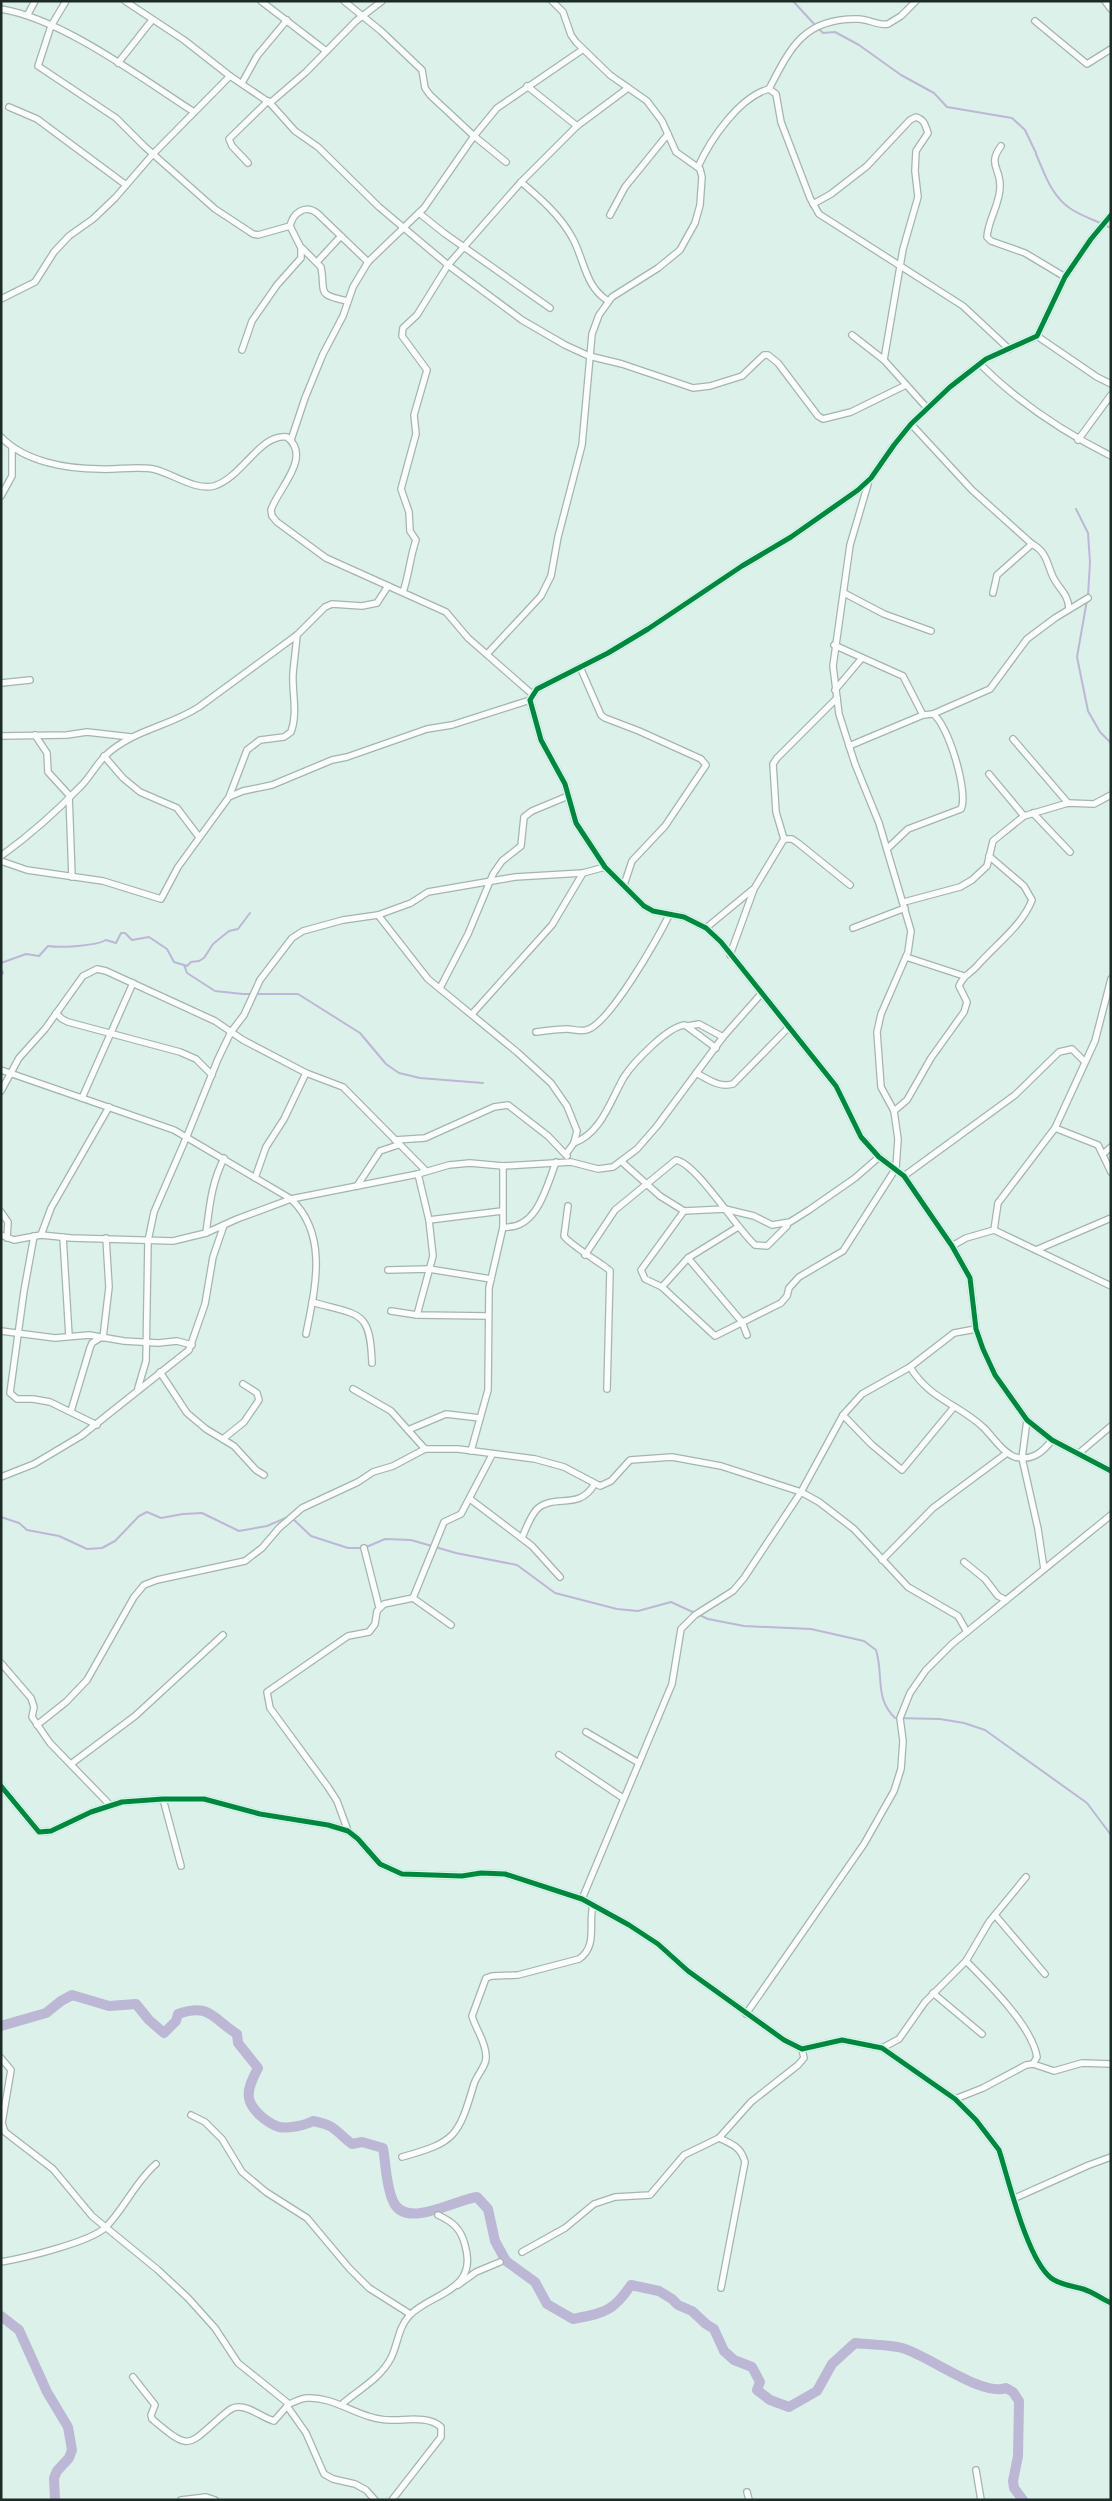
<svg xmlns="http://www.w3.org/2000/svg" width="1112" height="2501" font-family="'DM Sans',sans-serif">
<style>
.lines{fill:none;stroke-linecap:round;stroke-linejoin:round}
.stream{stroke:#bdb7d6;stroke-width:2}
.river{stroke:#bdb7d6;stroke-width:10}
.minor-casing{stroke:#a4b4af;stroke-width:8}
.minor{stroke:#fafdfc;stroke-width:5.5}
.cycleway-casing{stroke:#d4f9ee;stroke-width:8}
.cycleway{stroke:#00873e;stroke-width:5}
</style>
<rect width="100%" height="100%" fill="#dcf1ea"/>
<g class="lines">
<!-- stream -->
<g class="stream">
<polyline points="793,1 815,25"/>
<polyline points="819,29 823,33 835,32 859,45 901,75 934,93 947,107 1012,118 1025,130 1036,153"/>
<path d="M 1036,154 C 1044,172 1051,196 1071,209 C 1083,217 1098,221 1111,228"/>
<polyline points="1076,509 1088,533 1090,562 1088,596"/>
<polyline points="1087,600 1077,657 1088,711 1100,732 1111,743"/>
<path d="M 1,963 L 26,954 L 39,956 L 48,946 C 60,948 96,946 106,940 L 116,943 L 121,933 L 125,933 L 132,940 L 149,937 L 167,949 L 174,962 L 187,966 L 191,962 L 199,961 L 204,958 L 213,944 L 229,931 L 238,929 L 250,913"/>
<polyline points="184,965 187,973 215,991 243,994 298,994 360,1033 386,1064 399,1073 420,1078 483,1083"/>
<polyline points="1,969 3,973 1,975"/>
<polyline points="1,1517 19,1523 27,1530 59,1536 87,1549 102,1548 115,1541 139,1516 147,1512 161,1518 183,1514 202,1513 239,1531 267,1526 288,1517"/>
<path d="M 292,1518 L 311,1536 L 348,1548 L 364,1548 L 385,1539 L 411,1540 L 456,1553 L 517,1565 L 555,1593 L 617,1609 L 638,1611 L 671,1602 L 708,1619 L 744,1626 L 811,1629 L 864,1641 L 876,1650 C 884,1675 874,1698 895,1718 L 940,1719 L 964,1723 L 985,1730 L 1087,1803 L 1111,1835"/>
</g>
<!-- river -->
<g class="river">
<path d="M 1,2026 L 46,2013 L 61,2001 L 72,1995 L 109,2006 L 136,2004 L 149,2020 L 164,2033 L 176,2021 L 178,2014 C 210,2003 212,2018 237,2034 L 238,2043 L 258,2068 C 254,2076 247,2088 249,2098 C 251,2110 267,2123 279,2127 C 288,2129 306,2125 313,2121 C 338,2126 334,2131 352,2144 L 362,2142 L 383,2148 C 386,2165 386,2186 393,2201 C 405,2230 454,2200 477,2197 L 488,2209 L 495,2241 L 506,2261 L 535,2282 L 547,2304 L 573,2319 C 604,2313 613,2312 631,2285 L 659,2291 L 672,2299 L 678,2305 L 692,2311 L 706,2324 L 714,2329 L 724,2351 L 734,2360 L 752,2367 L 760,2382 L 757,2390 L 770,2400 L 789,2407 L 817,2391 L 832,2364 L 855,2343 C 870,2345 888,2344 902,2348 C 928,2355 982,2397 1006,2388 L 1013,2392 L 1019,2401 L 1018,2456 L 1013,2481 L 1014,2488 L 1023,2500"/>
<polyline points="1,2316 19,2330 47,2392 68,2427 72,2450 69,2458 57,2471 54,2478 55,2500"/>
</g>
<defs>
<g id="minor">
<polyline points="66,1 51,26 38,66 116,118 144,146 215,209 253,234 258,235 290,226"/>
<polyline points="125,1 184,40 230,76 270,103 295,131 318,147 379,207 448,265 522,320 565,345 589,356 622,364 693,388 710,386 742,376 764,355 768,355 778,363 818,416 823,419 851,412 906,385"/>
<polyline points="261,1 326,51"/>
<polyline points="344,1 381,31 422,70 425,88 430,95 474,136 506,162"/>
<polyline points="1105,1 1111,9"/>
<path d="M 1,9 C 63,19 141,78 194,112"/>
<polyline points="28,14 35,1"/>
<polyline points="1035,21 1087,64 1111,49"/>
<polyline points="118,63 152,20"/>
<polyline points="242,83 257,56 287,20"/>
<polyline points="527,86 577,126"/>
<path d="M 769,89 C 791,46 805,18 858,19 C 869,19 878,26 888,24 L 901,16 L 916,1"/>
<polyline points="270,103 306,72 356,21 382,1"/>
<polyline points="9,107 37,119 126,185"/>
<path d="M 1001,146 C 987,165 1001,168 1000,187 C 1000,204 988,220 987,237 L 991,241 L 1025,253 L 1065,277"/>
<polyline points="248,163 232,146 229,139 268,101"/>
<path d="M 698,167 C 710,140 739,97 769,89 L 776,94 L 781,122 L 810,198 L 819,214 L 963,306 L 1009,349"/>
<path d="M 521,182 C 540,198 561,216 573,239 C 585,262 585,286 608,301"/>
<path d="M 813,204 L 831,194 L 867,166 L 910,120 L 916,117 C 925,120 925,125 928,133 L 916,151 L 915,171 L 918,197 L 903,249 L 884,360"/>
<polyline points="419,213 444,233 550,308"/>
<polyline points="610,215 625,187 668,134"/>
<polyline points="1111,215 1091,239 1065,277 1037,336 986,359 950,387 911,424 894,445 871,478 858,490 791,537 742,566 648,629 608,653 537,689 530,700 541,740 565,784 576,823 605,867 644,906 653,911 684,917 706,928 721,942 836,1086 861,1137 879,1157 904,1176 952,1246 970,1278 976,1329 983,1349 995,1375 1027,1420 1052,1440 1111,1471"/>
<path d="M 302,248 L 321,267 C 326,293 315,294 347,301"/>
<polyline points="317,262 341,236"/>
<polyline points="1,299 35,282 54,252 69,236 93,219 115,198 153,154 230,76"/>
<polyline points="852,335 884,360 927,408"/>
<polyline points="1037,336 1097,377 1111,384"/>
<path d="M 242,350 L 252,321 L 277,285 L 301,258 L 301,248 L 290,226 C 293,213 305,204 317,213 L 368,262"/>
<path d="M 980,364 C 1019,403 1061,431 1111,456"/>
<polyline points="911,424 972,490 1032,544"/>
<path d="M 1,437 C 25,462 67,469 100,469 C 117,470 135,466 153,469 C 172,473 195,491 214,486 C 243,477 259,434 287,437 C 313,457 277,490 271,510 L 272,516 L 277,522 L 326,558 L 446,612 L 468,638 L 532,694"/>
<polyline points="291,440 305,398 323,354 343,316 353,287 368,262 424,208 474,136 497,108 582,50"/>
<polyline points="1078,440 1111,395"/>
<polyline points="1,496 12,476 12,447"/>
<path d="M 403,592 C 409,575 410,557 416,540 L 410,531 L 409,512 L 401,489 L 416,434 L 414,415 L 427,370 L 402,336 L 403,328 L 417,315 L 448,265 L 521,182 L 577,126 L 628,88"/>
<polyline points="844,593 884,614 931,631"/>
<path d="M 993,593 L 997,575 L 1032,544 C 1047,552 1047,564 1053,577 C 1059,589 1068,594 1069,608"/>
<path d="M 834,645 L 903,676 L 923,715 L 933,714 C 948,724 969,793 961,809 L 908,829 L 887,849"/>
<polyline points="487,654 541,596 551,576 558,537 582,445 592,334 599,315 612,297 658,268 680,250 695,223 700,205 702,177 700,169 676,152 662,121 647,101 610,75 576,42 571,35 563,12 552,1"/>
<polyline points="580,667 601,715 605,718 639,731 701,759 706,765 665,826 632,861 624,885"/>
<polyline points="1,683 30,680"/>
<polyline points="835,690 862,658"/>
<polyline points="933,714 990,689 1027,639 1055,618 1088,598"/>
<polyline points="35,735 47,753 48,772 69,795 72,877"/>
<polyline points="1,736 67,735 87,732 131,737"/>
<polyline points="1013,739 1068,803"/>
<polyline points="849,746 923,715"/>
<polyline points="104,756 123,778 140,792 177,808 199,837"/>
<polyline points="989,774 1024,816"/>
<polyline points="231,796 243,791 272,785 332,760 347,757 427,729 452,725 530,700"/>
<polyline points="1033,813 1070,852"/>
<polyline points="784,839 792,839 798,843 850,885"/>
<path d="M 1,856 C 30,835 57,811 81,786 C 90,777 96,765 105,756 C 132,730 168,727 199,707 L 297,635 L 325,607 L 332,604 L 362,606 L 377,603 L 388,586"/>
<path d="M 1,861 L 27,870 L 103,881 L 161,899 L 178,867 L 229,797 L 247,750 L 260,740 L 284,737 L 291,732 C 298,713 292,693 293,674 C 294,661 296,648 297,635"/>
<polyline points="904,902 960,887 972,880 987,866 993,841 1024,816 1068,803 1094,804 1111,795"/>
<polyline points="378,915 428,979 517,1052 551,1083 567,1106 577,1131 574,1143 566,1154"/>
<polyline points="706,928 752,890"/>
<polyline points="853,928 905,908"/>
<polyline points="730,955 754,889 784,839 776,812 773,764 777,758 837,698"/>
<polyline points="906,957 964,976"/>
<polyline points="440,988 468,934 493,874 502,861 521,846 524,817 532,811 568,796"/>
<polyline points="56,1013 62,1019 68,1022 180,1052 196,1059 212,1075"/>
<polyline points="472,1014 552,925 583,873"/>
<polyline points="688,1026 699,1024 723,1037"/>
<path d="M 536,1032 C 546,1031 557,1029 567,1029 C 573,1029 580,1032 586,1030 C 608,1026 659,937 669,915"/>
<path d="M 1,1070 L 174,1130 L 291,1199 C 329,1235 315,1289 306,1334"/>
<path d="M 696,1073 C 708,1079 719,1088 733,1084 L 788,1028"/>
<polyline points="1,1091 19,1058 45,1029 83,976 97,969 106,971 215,1021 243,1040 306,1073 343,1087 426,1171"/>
<polyline points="82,1098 133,983"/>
<path d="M 894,1111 L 907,1100 L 931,1058 L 964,1012 L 967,1002 L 959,986 C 964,974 969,975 977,966 C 995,945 1022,926 1032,900 L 1024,886 L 989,856"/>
<polyline points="1055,1128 1098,1145 1111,1172"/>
<polyline points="395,1140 425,1138 494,1107 508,1105 548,1136 567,1156"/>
<path d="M 574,1143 C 602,1132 610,1101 624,1077 C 633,1063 668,1026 685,1025 L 716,1048"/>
<polyline points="1103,1154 1111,1147"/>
<polyline points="622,1162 660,1196 684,1211 725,1209 754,1216 772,1225 790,1222 809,1210 855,1178 879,1157"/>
<polyline points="904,1176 1015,1095 1059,1052 1072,1049 1084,1061"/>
<polyline points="255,1178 266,1147 284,1119 306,1073"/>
<polyline points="357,1186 380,1151 398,1145"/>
<path d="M 568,1206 L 564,1236 C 572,1247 608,1267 610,1271 L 607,1389"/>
<polyline points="684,1211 641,1270 645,1279 662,1287 715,1336 781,1303 787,1296 789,1288 799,1277 843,1251 896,1168 898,1139 894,1111 881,1087 877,1032 881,1014 908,952 911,931 879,823 855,764 839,714 833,666 850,545 868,484"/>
<polyline points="1,1212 8,1222 7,1238"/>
<polyline points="429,1220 502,1211"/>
<path d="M 503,1227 C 537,1230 546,1188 556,1162"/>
<polyline points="994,1230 1111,1286"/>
<path d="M 206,1233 C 210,1204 211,1185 224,1158"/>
<polyline points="1,1235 14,1240 41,1235 71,1238 173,1241 206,1233 237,1219 291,1199 418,1174 449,1165 470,1163 503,1166 571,1162 598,1169 613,1167 637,1149 657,1126 723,1037 761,994"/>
<polyline points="41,1235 51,1208 109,1107"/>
<polyline points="34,1236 24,1291 10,1393 17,1399 33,1399 50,1402 97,1425"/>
<polyline points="63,1237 69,1336"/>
<polyline points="952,1246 966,1238 994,1230 998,1203 1055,1128 1095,1041 1111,979"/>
<polyline points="1036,1250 1111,1218"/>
<path d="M 585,1255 L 615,1210 L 676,1160 C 697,1164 736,1228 755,1245 L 767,1246 L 787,1226"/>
<polyline points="688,1258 742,1322 747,1335"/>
<polyline points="388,1270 429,1269 491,1279"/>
<polyline points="662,1287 688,1258 738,1227"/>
<path d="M 312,1302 C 360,1316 370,1309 372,1363"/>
<polyline points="391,1311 417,1315 488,1316"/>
<polyline points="417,1315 433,1256 429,1220 418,1174"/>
<polyline points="1,1331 55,1338 89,1335 124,1341 158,1343 177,1341 192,1345"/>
<polyline points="103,1338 109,1287 106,1238"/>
<path d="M 910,1367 C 931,1401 958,1403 984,1428 C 993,1437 1003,1453 1015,1457 C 1032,1461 1042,1453 1052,1440"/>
<polyline points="160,1372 187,1413 206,1429 234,1446 256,1470 264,1475"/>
<polyline points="138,1388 146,1361 148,1241 154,1212 187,1136 218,1059 231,1032 244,1015 260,980 292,938 303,931 343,920 378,915 411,903 428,892 515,877 583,873 605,867"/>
<polyline points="353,1389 391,1411 425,1449"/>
<polyline points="71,1411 90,1348 92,1343 100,1338"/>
<polyline points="843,1415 871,1444 902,1470 954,1407"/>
<polyline points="1027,1420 1022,1458 1038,1529 1044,1569"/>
<polyline points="408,1430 446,1414 480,1418"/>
<polyline points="223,1439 244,1422 259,1400 257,1393 243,1384"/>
<polyline points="471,1451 488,1390 489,1288 503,1227 503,1166"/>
<polyline points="1078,1454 1111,1426"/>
<polyline points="1,1477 34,1464 81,1436 189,1350 205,1304 213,1257 224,1225"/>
<polyline points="470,1499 532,1546 560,1577"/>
<path d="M 522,1538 C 526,1528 530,1517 537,1509 C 555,1493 578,1511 594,1485"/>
<polyline points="364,1548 379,1607"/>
<polyline points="882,1560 933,1508 1007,1453"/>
<polyline points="964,1562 985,1579 998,1596 1006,1600"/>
<polyline points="451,1625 413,1598 444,1522 461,1514 492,1455"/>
<polyline points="1,1663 31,1698 34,1707 32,1717 50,1743 110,1805"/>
<polyline points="37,1725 66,1702 87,1680 134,1597 144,1585 157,1580 245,1561 262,1548 279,1528 302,1508 358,1482 373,1472 393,1466 425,1449 458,1449 535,1459 564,1467 600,1486 611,1481 630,1460 672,1457 721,1466 801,1492 819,1502 854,1529 908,1587 958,1616 967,1632"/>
<polyline points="586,1732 639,1763"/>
<polyline points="559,1755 623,1798"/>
<polyline points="71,1764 135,1716 223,1635"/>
<path d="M 1,1786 L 39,1832 L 51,1831 L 91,1812 L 122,1802 L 163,1799 L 204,1799 L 260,1814 L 328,1825 L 348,1831 L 358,1839 L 380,1864 L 402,1874 L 462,1876 L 481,1873 L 505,1874 L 582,1899 L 629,1925 L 658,1944 L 688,1971 L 784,2040 L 802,2049 L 842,2040 L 882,2048 L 955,2099 L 976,2120 L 999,2150 C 1009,2181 1027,2259 1051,2278 C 1060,2285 1073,2286 1083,2289 C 1093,2292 1102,2299 1111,2303"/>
<polyline points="163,1799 181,1866"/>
<polyline points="348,1831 337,1801 328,1787 270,1708 267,1692 348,1636 369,1632 375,1624 377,1611 384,1604 413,1598"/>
<polyline points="582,1899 672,1684 681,1629 695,1615 733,1591 744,1578 801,1492 843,1415 862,1394 910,1367 954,1333 976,1329"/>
<polyline points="995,1915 1045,1974"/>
<path d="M 966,1961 C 988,1983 1032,2026 1037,2057 L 1033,2064"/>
<polyline points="933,1993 982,2034"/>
<polyline points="746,2014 864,1844 894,1791 901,1769 903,1741 900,1718 910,1693 926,1670 952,1644 1111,1515"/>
<polyline points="882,2048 899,2039 925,2002 966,1961 989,1922 1026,1877"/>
<path d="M 1,2058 L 11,2070 L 2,2123 L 5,2132 L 53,2169 L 92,2216 L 158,2270 L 188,2298 L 215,2328 L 238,2363 L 289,2404 C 295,2402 301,2398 307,2398 C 336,2396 361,2421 392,2420 C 408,2420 429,2416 441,2427 L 441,2437 L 392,2500"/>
<polyline points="955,2099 983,2088 1026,2065 1033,2064 1054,2071 1082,2063 1111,2064"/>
<polyline points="191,2115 205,2122 222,2139 242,2172 266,2192 307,2218 349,2268 369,2288 410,2314"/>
<path d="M 719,2138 C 732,2144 741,2147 745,2162 L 721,2288"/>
<path d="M 402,2157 C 455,2142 458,2138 474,2084 C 477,2074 487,2066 486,2056 C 486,2042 476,2030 472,2016 L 486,1978 L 492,1976 L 518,1975 L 579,1959 C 598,1946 588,1924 593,1905"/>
<polyline points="1015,2198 1089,2165 1111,2157"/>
<polyline points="522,2252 565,2228 594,2204 615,2197 650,2195 684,2155 719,2138 751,2102 798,2065 804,2058 802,2049"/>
<path d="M 1,2262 C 24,2258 91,2242 106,2227 C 125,2208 135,2182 156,2164"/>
<polyline points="458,2285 476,2272 500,2262"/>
<path d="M 133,2377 L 155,2405 L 151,2415 L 152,2419 C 191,2452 187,2446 222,2416 C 227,2412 231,2407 238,2407 C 249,2406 263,2418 274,2421 L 289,2404"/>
<path d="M 341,2405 C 358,2390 380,2379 391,2358 C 398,2344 398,2328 409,2316 C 430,2293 479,2292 465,2245 C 461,2229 453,2222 438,2215"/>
<polyline points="287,2406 306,2433 324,2474 333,2479 355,2484 366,2490 375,2500"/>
<polyline points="976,2470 981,2500"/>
<polyline points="747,2492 749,2500"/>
<polyline points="181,2500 206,2497 215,2500"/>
</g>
</defs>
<!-- minor casing -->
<use href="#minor" class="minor-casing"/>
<!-- minor -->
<use href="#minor" class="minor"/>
<defs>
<g id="cycleway">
<polyline points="1111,215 1091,239 1065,277 1037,336 986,359 950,387 911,424 894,445 871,478 858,490 791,537 742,566 648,629 608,653 537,689 530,700 541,740 565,784 576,823 605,867 644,906 653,911 684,917 706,928 721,942 836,1086 861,1137 879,1157 904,1176 952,1246 970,1278 976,1329 983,1349 995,1375 1027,1420 1052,1440 1111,1471"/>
<path d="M 1,1786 L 39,1832 L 51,1831 L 91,1812 L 122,1802 L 163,1799 L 204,1799 L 260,1814 L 328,1825 L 348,1831 L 358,1839 L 380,1864 L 402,1874 L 462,1876 L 481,1873 L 505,1874 L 582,1899 L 629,1925 L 658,1944 L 688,1971 L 784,2040 L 802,2049 L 842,2040 L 882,2048 L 955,2099 L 976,2120 L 999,2150 C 1009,2181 1027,2259 1051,2278 C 1060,2285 1073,2286 1083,2289 C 1093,2292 1102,2299 1111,2303"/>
</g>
</defs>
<!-- cycleway casing -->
<use href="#cycleway" class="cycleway-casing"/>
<!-- cycleway -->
<use href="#cycleway" class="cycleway"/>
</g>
<!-- border -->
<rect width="1112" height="2501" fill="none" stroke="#1d2b27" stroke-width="5"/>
</svg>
